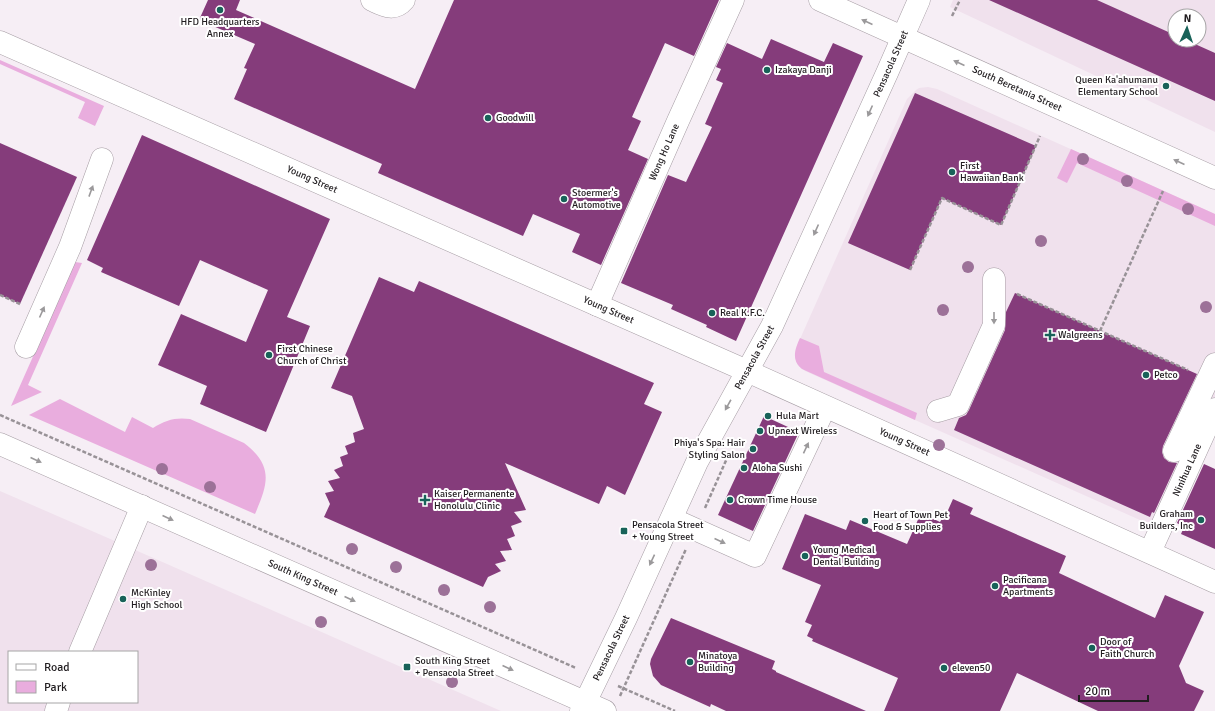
<svg xmlns="http://www.w3.org/2000/svg" width="1215" height="711" font-family="Signika,sans-serif">
<style>
.built{fill:#f0e1ed;fill-rule:evenodd}
.green{fill:#e9adde}
.building{fill:#853c7b}
.lines{fill:none;stroke-linecap:round;stroke-linejoin:round}
.minor-casing{stroke:#a69da4;stroke-width:23}
.major-casing{stroke:#a69da4;stroke-width:23}
.path{stroke:#989297;stroke-width:2.5;stroke-dasharray:4 2;stroke-linecap:butt}
.minor{stroke:#fff;stroke-width:22}
.major{stroke:#fff;stroke-width:22}
.tree{fill:#9c7198}
.oneway{fill:#9b999b}
.poi-dot{fill:#186259;stroke:#fff;stroke-width:1.5}
.labels{text-anchor:middle;dominant-baseline:central;stroke-width:4;stroke-linejoin:round;paint-order:stroke}
.poi-label{font-size:10px;fill:#211d20;stroke:#fff;text-anchor:start}
.street-label{font-size:10px;fill:#211d20;stroke:#fff}
</style>
<rect width="100%" height="100%" fill="#f6eef5"/>
<!-- built -->
<g class="built">
<path d="M 953,0 L 1215,0 L 1215,132 L 950,7 ZM 1175,16 L 1199,16 L 1199,40 L 1175,40 Z"/>
<polygon points="928,87 937,89 1215,214 1215,425 1167,532 805,371 797,364 795,354 796,348 907,99 916,90 919,88"/>
<path d="M 0,491 L 108,538 L 501,711 L 0,711 ZM 9,652 L 137,652 L 137,702 L 9,702 Z"/>
</g>
<!-- green -->
<g class="green">
<polygon points="0,60 104,106 95,126 78,118 85,102 0,64"/>
<polygon points="1071,149 1215,214 1215,226 1077,163 1067,183 1057,178"/>
<polygon points="75,262 82,263 28,385 42,392 11,406"/>
<path d="M 800,338 L 819,346 L 824,372 L 917,413 L 915,420 L 802,369 C 791,360 795,349 800,338 Z"/>
<path d="M 60,399 L 125,432 L 132,417 L 153,428 C 165,420 176,417 190,419 L 244,443 C 274,466 268,484 255,514 L 29,415 Z"/>
</g>
<!-- building -->
<g class="building">
<polygon points="208,0 240,0 236,10 415,89 454,0 719,0 694,56 665,43 632,117 641,121 628,150 648,159 601,265 572,252 580,234 533,214 523,236 378,173 382,164 234,99 247,69 244,68 255,44 199,20"/>
<polygon points="989,0 1097,0 1175,35 1175,40 1186,40 1215,53 1215,101"/>
<polygon points="771,39 824,62 833,43 863,56 736,341 706,327 707,325 671,309 673,305 621,283 668,175 686,182 712,127 705,124 723,83 716,80 721,69 716,67 727,43 762,59"/>
<polygon points="915,93 1036,146 1001,225 942,198 910,270 848,243"/>
<polygon points="142,135 330,219 287,317 310,326 266,432 200,404 207,386 158,365 181,314 246,342 268,290 200,260 179,306 101,272 103,268 87,260"/>
<polygon points="0,143 77,177 20,304 0,295"/>
<polygon points="379,277 414,292 419,281 654,383 644,404 662,412 625,495 607,486 599,504 505,463 526,510 514,512 522,522 511,526 515,536 507,539 512,550 500,551 506,561 495,564 501,571 488,577 483,587 324,517 330,504 325,493 334,491 328,481 340,478 334,470 343,466 340,457 348,454 345,446 355,442 353,433 364,429 352,396 331,388"/>
<polygon points="1015,293 1197,374 1163,446 1162,452 1164,458 1169,462 1177,463 1154,513 1152,512 1150,517 954,430 959,418 966,415 969,410 1005,330 1006,312"/>
<polygon points="764,416 799,432 753,531 718,515"/>
<polygon points="1204,464 1215,469 1215,549 1181,534 1184,527 1177,523"/>
<polygon points="953,499 973,508 970,514 1066,556 1059,573 1155,618 1165,595 1204,612 1179,666 1186,683 1204,691 1194,711 1098,711 1017,673 1000,711 884,711 898,678 812,641 813,639 807,636 812,625 805,622 821,585 782,569 805,514 846,530 850,520 907,544 921,513 940,522 943,517 945,517"/>
<polygon points="671,618 775,661 772,669 776,671 776,672 866,711 726,711 711,704 710,707 661,685 653,676 650,664 651,659"/>
</g>
<g class="lines">
<defs>
<g id="minor">
<path d="M 372,0 C 383,5 394,12 404,0"/>
<path id="s1" d="M 0,42 L 747,371 L 1215,582"/>
<path id="s2" d="M 597,305 L 678,121 L 733,0"/>
<polyline points="26,347 70,247 102,159"/>
<polyline points="938,411 958,405 994,325 994,279"/>
<polyline points="1174,451 1215,364"/>
<polyline points="672,519 755,556 825,407"/>
<path id="s3" d="M 1150,552 L 1215,409"/>
<polyline points="80,652 142,506"/>
<polyline points="56,711 59,702"/>
</g>
<g id="major">
<path id="s4" d="M 820,0 L 1215,178"/>
<path id="s5" d="M 0,444 L 605,711"/>
<path id="s6" d="M 581,711 L 626,618 L 697,462 L 772,326 L 887,73 L 919,0"/>
</g>
</defs>
<!-- minor casing -->
<use href="#minor" class="minor-casing"/>
<!-- major casing -->
<use href="#major" class="major-casing"/>
<!-- path -->
<g class="path">
<polyline points="952,16 960,0"/>
<polyline points="910,270 942,198 1001,225 1040,136"/>
<polyline points="1017,294 1188,370"/>
<polyline points="0,295 20,304"/>
<polyline points="1100,331 1163,191"/>
<polyline points="0,415 576,668"/>
<polyline points="705,508 728,456"/>
<polyline points="618,686 675,711"/>
<polyline points="620,696 686,549"/>
</g>
<!-- minor -->
<use href="#minor" class="minor"/>
<!-- major -->
<use href="#major" class="major"/>
</g>
<!-- trees -->
<g class="tree">
<circle cx="1083" cy="159" r="6"/>
<circle cx="1127" cy="181" r="6"/>
<circle cx="1188" cy="209" r="6"/>
<circle cx="1041" cy="241" r="6"/>
<circle cx="968" cy="267" r="6"/>
<circle cx="1206" cy="307" r="6"/>
<circle cx="943" cy="310" r="6"/>
<circle cx="939" cy="445" r="6"/>
<circle cx="162" cy="469" r="6"/>
<circle cx="210" cy="487" r="6"/>
<circle cx="352" cy="549" r="6"/>
<circle cx="151" cy="565" r="6"/>
<circle cx="396" cy="567" r="6"/>
<circle cx="444" cy="590" r="6"/>
<circle cx="490" cy="607" r="6"/>
<circle cx="321" cy="622" r="6"/>
<circle cx="452" cy="682" r="6"/>
</g>
<!-- one-way arrows -->
<defs><path id="oneway-solid" d="M-6-.8H1V-3.2L6.5 0L1 3.2V.8H-6Z"/></defs>
<g class="oneway">
<use href="#oneway-solid" transform="translate(867 22) rotate(-156)"/>
<use href="#oneway-solid" transform="translate(959 63) rotate(-156)"/>
<use href="#oneway-solid" transform="translate(870 111) rotate(114)"/>
<use href="#oneway-solid" transform="translate(1179 162) rotate(-156)"/>
<use href="#oneway-solid" transform="translate(91 191) rotate(-70)"/>
<use href="#oneway-solid" transform="translate(816 230) rotate(114)"/>
<use href="#oneway-solid" transform="translate(42 312) rotate(-66)"/>
<use href="#oneway-solid" transform="translate(994 318) rotate(90)"/>
<use href="#oneway-solid" transform="translate(728 405) rotate(119)"/>
<use href="#oneway-solid" transform="translate(806 448) rotate(-65)"/>
<use href="#oneway-solid" transform="translate(36 460) rotate(24)"/>
<use href="#oneway-solid" transform="translate(168 518) rotate(24)"/>
<use href="#oneway-solid" transform="translate(720 541) rotate(24)"/>
<use href="#oneway-solid" transform="translate(652 560) rotate(115)"/>
<use href="#oneway-solid" transform="translate(350 599) rotate(24)"/>
<use href="#oneway-solid" transform="translate(508 668) rotate(24)"/>
</g>
<!-- markers -->
<g class="poi-dot">
<circle cx="220" cy="10" r="4"/>
<circle cx="767" cy="70" r="4"/>
<circle cx="1166" cy="86" r="4"/>
<circle cx="488" cy="118" r="4"/>
<circle cx="952" cy="172" r="4"/>
<circle cx="564" cy="199" r="4"/>
<circle cx="712" cy="313" r="4"/>
<path d="M1048 329h4v4h4v4h-4v4h-4v-4h-4v-4h4z"/>
<circle cx="269" cy="355" r="4"/>
<circle cx="1146" cy="375" r="4"/>
<circle cx="768" cy="416" r="4"/>
<circle cx="760" cy="431" r="4"/>
<circle cx="753" cy="449" r="4"/>
<circle cx="744" cy="468" r="4"/>
<path d="M423 494h4v4h4v4h-4v4h-4v-4h-4v-4h4z"/>
<circle cx="730" cy="500" r="4"/>
<circle cx="1201" cy="520" r="4"/>
<circle cx="865" cy="521" r="4"/>
<rect x="620" y="527" width="8" height="8" rx="2"/>
<circle cx="805" cy="556" r="4"/>
<circle cx="995" cy="586" r="4"/>
<circle cx="123" cy="599" r="4"/>
<circle cx="1092" cy="648" r="4"/>
<circle cx="690" cy="662" r="4"/>
<rect x="403" y="663" width="8" height="8" rx="2"/>
<circle cx="944" cy="668" r="4"/>
</g>
<g class="labels">
<!-- poi labels -->
<g class="poi-label">
<text x="220" y="22" text-anchor="middle">HFD Headquarters<tspan x="220" dy="12">Annex</tspan></text>
<text x="775" y="70">Izakaya Danji</text>
<text x="1158" y="80" text-anchor="end">Queen Ka'ahumanu<tspan x="1158" dy="12">Elementary School</tspan></text>
<text x="496" y="118">Goodwill</text>
<text x="960" y="166">First<tspan x="960" dy="12">Hawaiian Bank</tspan></text>
<text x="572" y="193">Stoermer's<tspan x="572" dy="12">Automotive</tspan></text>
<text x="720" y="313">Real K.F.C.</text>
<text x="1058" y="335">Walgreens</text>
<text x="277" y="349">First Chinese<tspan x="277" dy="12">Church of Christ</tspan></text>
<text x="1154" y="375">Petco</text>
<text x="776" y="416">Hula Mart</text>
<text x="768" y="431">Upnext Wireless</text>
<text x="745" y="443" text-anchor="end">Phiya's Spa: Hair<tspan x="745" dy="12">Styling Salon</tspan></text>
<text x="752" y="468">Aloha Sushi</text>
<text x="434" y="494">Kaiser Permanente<tspan x="434" dy="12">Honolulu Clinic</tspan></text>
<text x="738" y="500">Crown Time House</text>
<text x="1193" y="514" text-anchor="end">Graham<tspan x="1193" dy="12">Builders, Inc</tspan></text>
<text x="873" y="515">Heart of Town Pet<tspan x="873" dy="12">Food &amp; Supplies</tspan></text>
<text x="632" y="525">Pensacola Street<tspan x="632" dy="12">+ Young Street</tspan></text>
<text x="813" y="550">Young Medical<tspan x="813" dy="12">Dental Building</tspan></text>
<text x="1003" y="580">Pacificana<tspan x="1003" dy="12">Apartments</tspan></text>
<text x="131" y="593">McKinley<tspan x="131" dy="12">High School</tspan></text>
<text x="1100" y="642">Door of<tspan x="1100" dy="12">Faith Church</tspan></text>
<text x="698" y="656">Minatoya<tspan x="698" dy="12">Building</tspan></text>
<text x="415" y="661">South King Street<tspan x="415" dy="12">+ Pensacola Street</tspan></text>
<text x="952" y="668">eleven50</text>
</g>
<!-- street labels -->
<g class="street-label">
<text stroke="none"><textPath href="#s6" startOffset="718">Pensacola Street</textPath></text>
<text stroke="none"><textPath href="#s4" startOffset="216">South Beretania Street</textPath></text>
<text stroke="none"><textPath href="#s2" startOffset="167">Wong Ho Lane</textPath></text>
<text stroke="none"><textPath href="#s1" startOffset="341">Young Street</textPath></text>
<text stroke="none"><textPath href="#s1" startOffset="665">Young Street</textPath></text>
<text stroke="none"><textPath href="#s6" startOffset="394">Pensacola Street</textPath></text>
<text stroke="none"><textPath href="#s1" startOffset="989">Young Street</textPath></text>
<text stroke="none"><textPath href="#s3" startOffset="90">Ninihua Lane</textPath></text>
<text stroke="none"><textPath href="#s5" startOffset="331">South King Street</textPath></text>
<text stroke="none"><textPath href="#s6" startOffset="70">Pensacola Street</textPath></text>
</g>
</g>
<!-- legend -->
<rect x="8" y="651" width="130" height="52" fill="#ffffff" stroke="#a6a5a6"/>
<rect x="16" y="664" width="20" height="6" fill="#ffffff" stroke="#a6a5a6"/>
<text x="44" y="671" font-size="12" fill="#211d20">Road</text>
<rect x="16" y="681" width="20" height="12" fill="#e9adde" stroke="#a6a5a6"/>
<text x="44" y="691" font-size="12" fill="#211d20">Park</text>
<!-- north arrow -->
<g transform="translate(1187 28) rotate(3)"><circle r="19" fill="#ffffff" stroke="#a6a5a6"/>
<path d="M0-3L7 15L0 10L-7 15Z" fill="#186259"/>
<text y="-6" font-size="11" font-weight="bold" text-anchor="middle" fill="#211d20">N</text>
</g>
<!-- scale -->
<path d="M1079 695v6h69v-6" fill="none" stroke="#211d20" stroke-width="2"/>
<text x="1085" y="695" font-size="12" fill="#211d20" stroke="#ffffff" stroke-width="3" paint-order="stroke">20 m</text>
</svg>
